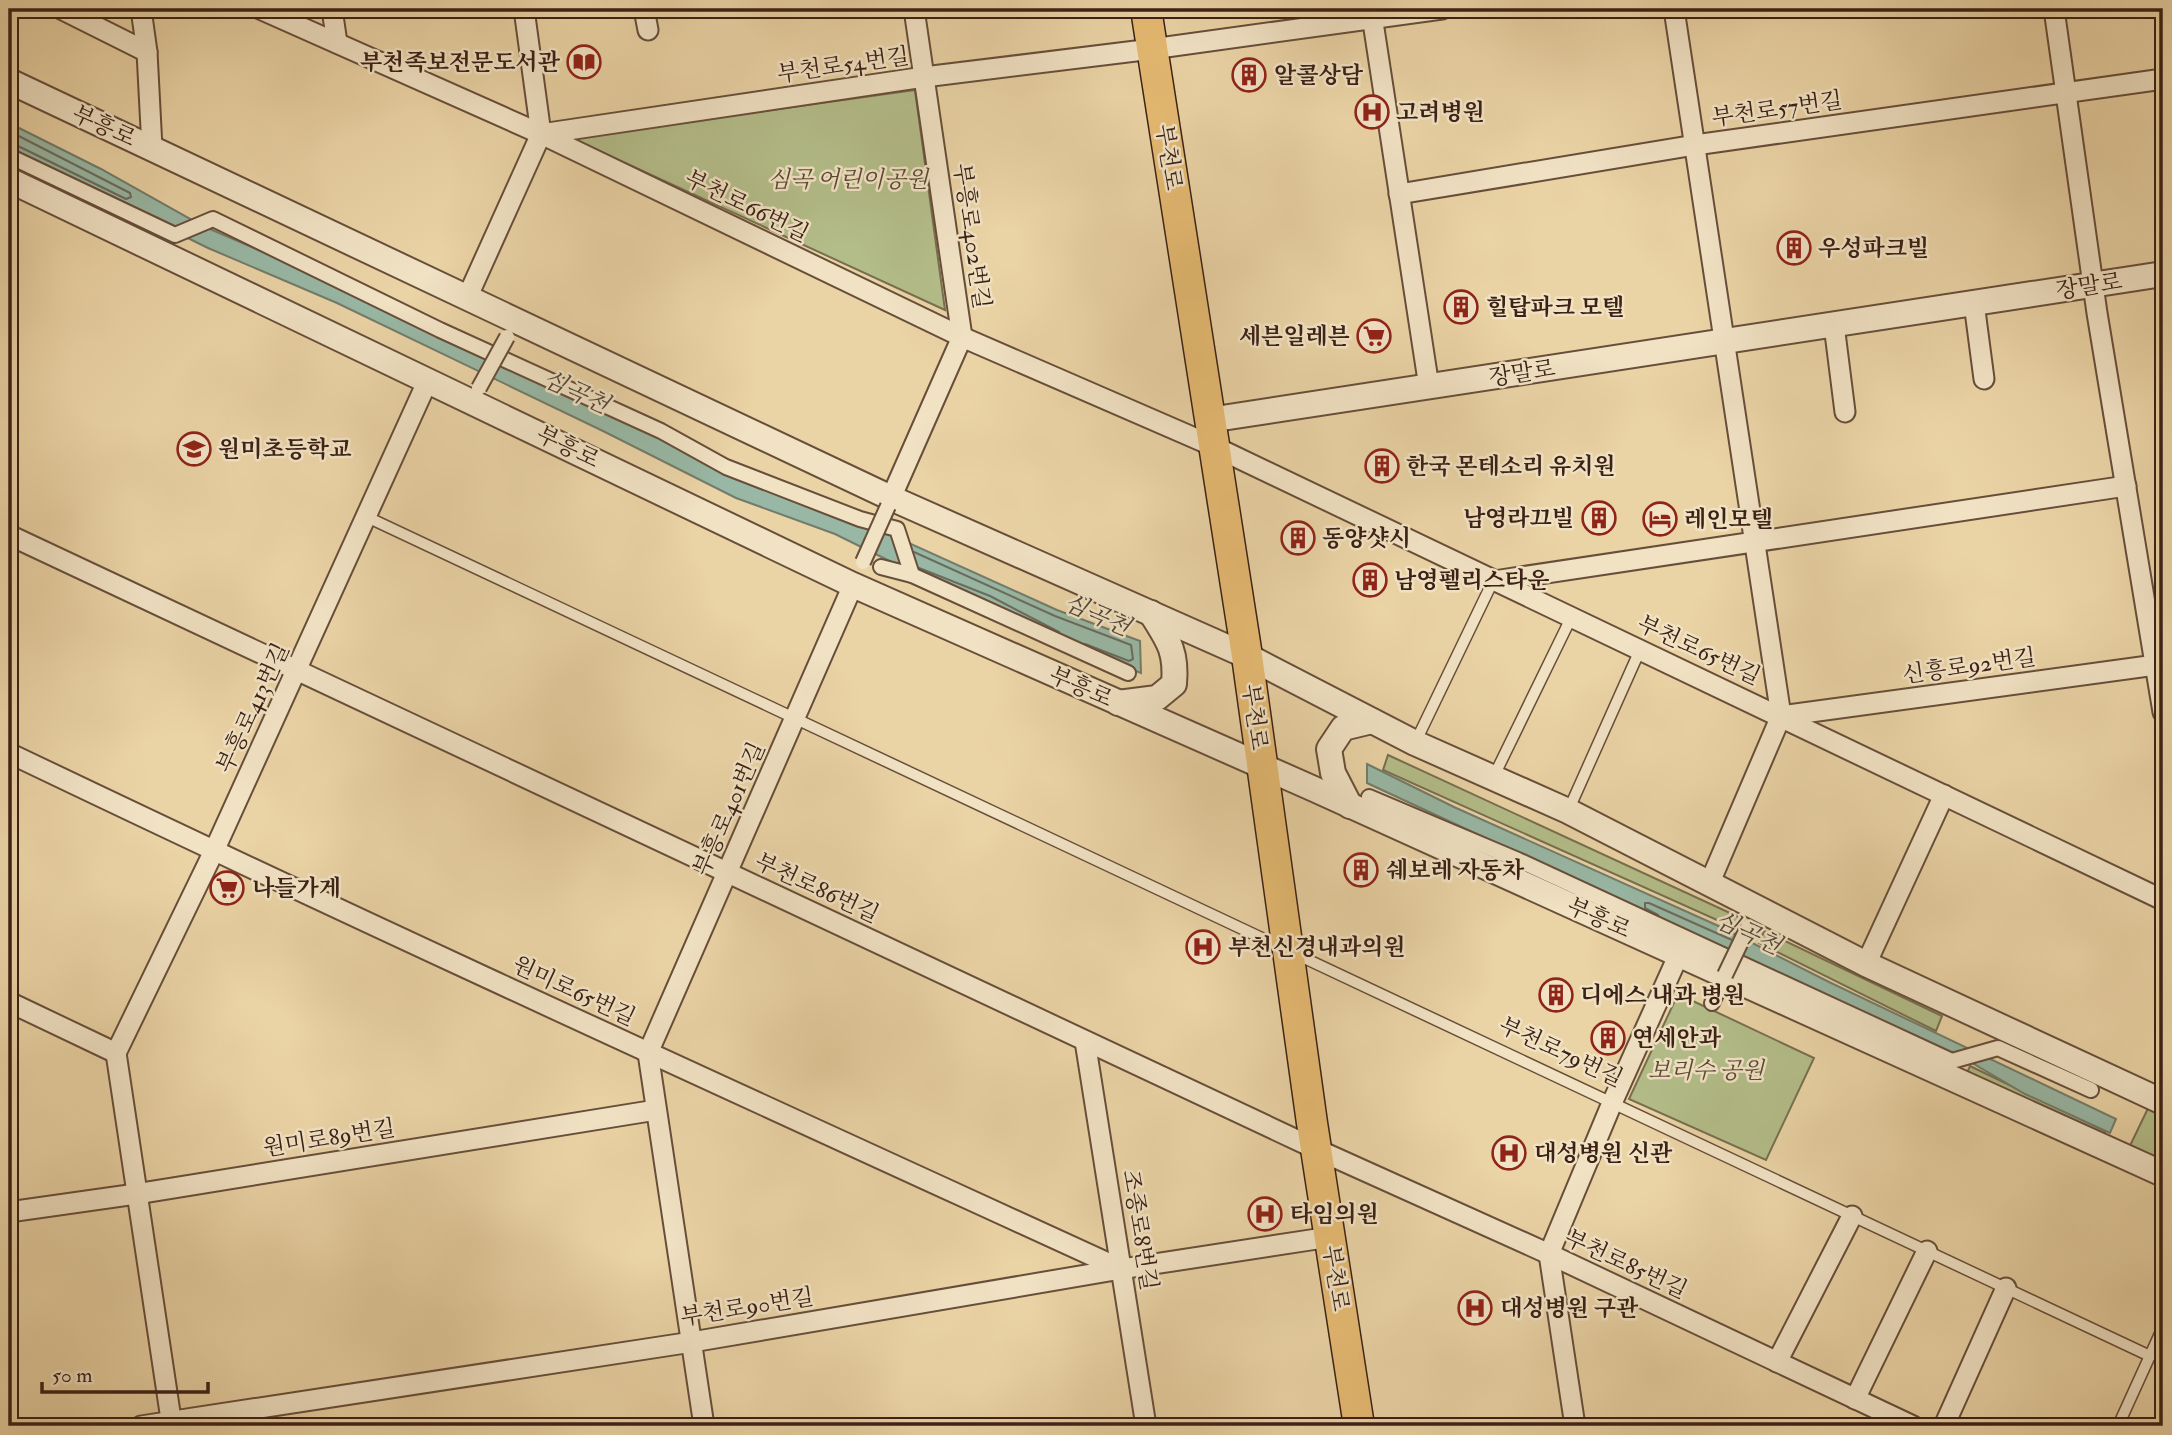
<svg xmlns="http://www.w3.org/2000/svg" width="2172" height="1435" font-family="'IM FELL Double Pica','Noto Serif KR',serif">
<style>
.green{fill:#b3bd89;stroke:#776f50;stroke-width:2}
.water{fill:#98b8a5;stroke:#737c6c;stroke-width:2}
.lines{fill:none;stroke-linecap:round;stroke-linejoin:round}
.shore{stroke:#6a6c5e;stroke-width:2}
.service-casing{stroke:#674e3a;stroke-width:13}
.pedestrian-casing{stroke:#674e3a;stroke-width:18}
.minor-casing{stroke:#674e3a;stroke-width:23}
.tertiary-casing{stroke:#674e3a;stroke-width:28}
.primary-casing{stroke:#3b2116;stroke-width:33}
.service{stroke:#f1e2c4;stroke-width:10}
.pedestrian{stroke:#f1e2c4;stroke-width:14}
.minor{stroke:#f1e2c4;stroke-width:19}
.tertiary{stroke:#f1e2c4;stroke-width:24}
.primary{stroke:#e5ba72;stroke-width:30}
.pedestrian-bridge-casing{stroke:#674e3a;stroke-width:18;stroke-linecap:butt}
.pedestrian-bridge{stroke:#f1e2c4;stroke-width:14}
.labels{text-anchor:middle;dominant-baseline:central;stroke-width:5;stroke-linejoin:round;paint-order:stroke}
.poi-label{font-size:23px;font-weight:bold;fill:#3b2116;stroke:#f1e2c4;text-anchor:start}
.street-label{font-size:23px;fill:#3b2116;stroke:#f1e2c4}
.park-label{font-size:23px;font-style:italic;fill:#594833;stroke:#f1e2c4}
.water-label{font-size:24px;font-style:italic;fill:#52473a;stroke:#f1e2c4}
</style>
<rect width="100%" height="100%" fill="#ead3a5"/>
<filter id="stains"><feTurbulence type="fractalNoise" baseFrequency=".00286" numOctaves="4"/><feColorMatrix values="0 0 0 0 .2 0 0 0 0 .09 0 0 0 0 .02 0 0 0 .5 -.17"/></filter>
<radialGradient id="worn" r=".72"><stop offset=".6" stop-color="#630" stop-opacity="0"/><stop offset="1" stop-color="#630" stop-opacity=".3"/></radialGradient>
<!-- green -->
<g class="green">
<polygon points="915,90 945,310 571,138"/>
<polygon points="1388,755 1743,919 1737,929 1383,770"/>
<polygon points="1764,931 1942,1016 1936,1031 1759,943"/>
<polygon points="1678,994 1814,1058 1766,1160 1629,1099"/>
<polygon points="1970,1066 2105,1131 2104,1145 1966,1075"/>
<polygon points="2153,1098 2163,1104 2163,1173 2125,1156"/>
</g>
<!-- water -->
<g class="water">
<polygon points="9,123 101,169 203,226 325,279 1057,610 1140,641 1141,673 1068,645 918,575 835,534 736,498 603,431 337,303 208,248 9,150"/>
<polygon points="1367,764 1454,807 1723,928 1829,982 2116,1119 2110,1133 2025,1094 1972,1063 1785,976 1691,940 1494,842 1367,783"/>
</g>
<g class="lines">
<!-- shore -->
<g class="shore">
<polyline points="9,131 130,193 131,197 126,199 14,144 9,144"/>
<polyline points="914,552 1055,616 1131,645 1133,659 1129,661 1085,644"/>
<polyline points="919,568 990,596 1059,632"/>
<polyline points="1658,915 1645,908 1645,903 1649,903 1732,940"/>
</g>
<defs>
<g id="service">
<polyline points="367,517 2150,1356"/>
<polyline points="1416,741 1493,581"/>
<polyline points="1493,778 1571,618"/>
<polyline points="1569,809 1640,650"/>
<polyline points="2118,1426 2163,1327"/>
</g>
<g id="pedestrian">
<polyline points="9,156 175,235 213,219 440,330 661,431 726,467 860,519 897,529 912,575"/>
<polyline points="881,567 912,575 1128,673"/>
<polyline points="1369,797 1518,860 1952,1061 1998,1048 2091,1090"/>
<polyline points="1712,1003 1725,975"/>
</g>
<g id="minor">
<polyline points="61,9 147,52"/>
<polyline points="141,9 147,52 152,148"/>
<polyline points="260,9 541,134 962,337 1213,446 2163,900"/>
<polyline points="332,9 337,43"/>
<polyline points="644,9 648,30"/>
<polyline points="1371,9 1429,387"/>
<polyline points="1674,9 1781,716 1710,882"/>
<polyline points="2054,9 2097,313 2163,712"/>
<polyline points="541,134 924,77 1152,49 1442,9"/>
<polyline points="1399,194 1695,145 2163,79"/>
<polyline points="467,298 541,134 524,9"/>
<polyline points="1974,303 1984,379"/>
<polyline points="1834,325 1845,412"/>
<polyline points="891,498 962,337 914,9"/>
<polyline points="9,535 1316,1149 1549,1254 1913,1426"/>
<polyline points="1494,581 2126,486"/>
<polyline points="1781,716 2163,664"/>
<path d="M 9,753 C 378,930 750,1099 1121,1269"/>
<polyline points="1866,964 1944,795"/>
<polyline points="9,1002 116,1053"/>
<polyline points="1085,1041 1146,1426"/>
<polyline points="116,1053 214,851 428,380"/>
<polyline points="116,1053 172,1426"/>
<polyline points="9,1212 136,1194 656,1110"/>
<polyline points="1777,1362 1852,1216"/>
<polyline points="1855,1399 1927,1251"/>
<polyline points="141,1426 692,1342 1121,1269 1330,1237"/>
<polyline points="704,1426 648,1053 853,585"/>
<polyline points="1575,1426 1549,1254 1612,1103 1679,954"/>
<polyline points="1944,1426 2006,1288"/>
</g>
<g id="tertiary">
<polyline points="9,81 891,498 1247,656 1415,743 1568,811 1866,964 2163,1102"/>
<polyline points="9,180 853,585 1314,789 2163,1174"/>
<polyline points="1209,420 2163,274"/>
<path d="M 1118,703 L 1157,698 L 1174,684 C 1177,651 1168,640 1151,613"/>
<polyline points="1350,806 1333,773 1329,749 1343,728 1372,721"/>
</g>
<polyline id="primary" points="1146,9 1247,656 1312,1123 1359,1426"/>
</defs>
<!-- service casing -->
<use href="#service" class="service-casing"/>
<!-- pedestrian casing -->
<use href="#pedestrian" class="pedestrian-casing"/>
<!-- minor casing -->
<use href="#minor" class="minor-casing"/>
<!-- tertiary casing -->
<use href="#tertiary" class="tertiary-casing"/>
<!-- primary casing -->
<use href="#primary" class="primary-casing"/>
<!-- service -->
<use href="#service" class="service"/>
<!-- pedestrian -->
<use href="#pedestrian" class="pedestrian"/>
<!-- minor -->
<use href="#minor" class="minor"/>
<!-- tertiary -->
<use href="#tertiary" class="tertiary"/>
<!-- primary -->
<use href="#primary" class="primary"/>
<defs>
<g id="pedestrian-bridge">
<polyline points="479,388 507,337"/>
<polyline points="863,562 888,506"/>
<polyline points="1725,975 1748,927"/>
</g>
</defs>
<!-- pedestrian-bridge casing -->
<use href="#pedestrian-bridge" class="pedestrian-bridge-casing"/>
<!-- pedestrian-bridge -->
<use href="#pedestrian-bridge" class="pedestrian-bridge"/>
</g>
<!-- icons -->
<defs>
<symbol id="library-ring" viewBox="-11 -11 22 22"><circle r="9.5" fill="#f1e2c4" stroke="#8f2418" stroke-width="1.5"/><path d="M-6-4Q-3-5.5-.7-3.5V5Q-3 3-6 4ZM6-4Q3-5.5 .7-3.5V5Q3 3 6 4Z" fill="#8f2418"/></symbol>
<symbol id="building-ring" viewBox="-11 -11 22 22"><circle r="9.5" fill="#f1e2c4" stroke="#8f2418" stroke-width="1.5"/><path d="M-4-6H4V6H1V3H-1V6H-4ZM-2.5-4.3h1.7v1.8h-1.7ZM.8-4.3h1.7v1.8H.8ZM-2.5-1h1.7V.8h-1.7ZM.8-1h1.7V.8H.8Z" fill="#8f2418"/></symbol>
<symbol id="hospital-ring" viewBox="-11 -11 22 22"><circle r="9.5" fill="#f1e2c4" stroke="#8f2418" stroke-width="1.5"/><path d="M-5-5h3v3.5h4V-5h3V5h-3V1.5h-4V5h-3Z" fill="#8f2418"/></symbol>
<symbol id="supermarket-ring" viewBox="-11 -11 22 22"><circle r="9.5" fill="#f1e2c4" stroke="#8f2418" stroke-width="1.5"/><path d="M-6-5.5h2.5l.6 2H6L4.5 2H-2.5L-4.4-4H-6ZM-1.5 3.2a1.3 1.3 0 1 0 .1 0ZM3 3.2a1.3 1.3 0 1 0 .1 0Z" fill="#8f2418"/></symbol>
<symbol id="school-ring" viewBox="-11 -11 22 22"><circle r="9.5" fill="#f1e2c4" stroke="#8f2418" stroke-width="1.5"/><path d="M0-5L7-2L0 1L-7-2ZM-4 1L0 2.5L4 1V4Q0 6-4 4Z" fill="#8f2418"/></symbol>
<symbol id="hotel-ring" viewBox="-11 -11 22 22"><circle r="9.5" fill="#f1e2c4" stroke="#8f2418" stroke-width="1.5"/><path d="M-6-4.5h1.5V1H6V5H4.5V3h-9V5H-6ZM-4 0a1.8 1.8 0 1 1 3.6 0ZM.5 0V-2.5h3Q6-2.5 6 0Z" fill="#8f2418"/></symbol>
</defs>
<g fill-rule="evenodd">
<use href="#library-ring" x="565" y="43" width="38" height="38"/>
<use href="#building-ring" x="1230" y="56" width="38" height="38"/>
<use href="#hospital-ring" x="1353" y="93" width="38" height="38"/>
<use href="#building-ring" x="1775" y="229" width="38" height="38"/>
<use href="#building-ring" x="1442" y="288" width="38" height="38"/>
<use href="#supermarket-ring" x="1355" y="317" width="38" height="38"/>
<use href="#school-ring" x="175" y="430" width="38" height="38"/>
<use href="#building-ring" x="1363" y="447" width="38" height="38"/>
<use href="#building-ring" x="1580" y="499" width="38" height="38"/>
<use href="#hotel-ring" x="1641" y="500" width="38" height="38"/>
<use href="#building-ring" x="1279" y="519" width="38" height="38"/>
<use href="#building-ring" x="1351" y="561" width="38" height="38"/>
<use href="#building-ring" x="1342" y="851" width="38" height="38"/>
<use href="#supermarket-ring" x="208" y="869" width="38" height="38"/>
<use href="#hospital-ring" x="1184" y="928" width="38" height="38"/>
<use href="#building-ring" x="1537" y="976" width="38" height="38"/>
<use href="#building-ring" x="1589" y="1019" width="38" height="38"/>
<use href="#hospital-ring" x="1490" y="1134" width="38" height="38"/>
<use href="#hospital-ring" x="1246" y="1195" width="38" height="38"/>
<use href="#hospital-ring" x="1456" y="1289" width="38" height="38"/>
</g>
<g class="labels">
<!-- poi labels -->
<g class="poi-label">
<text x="560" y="62" text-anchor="end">부천족보전문도서관</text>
<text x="1274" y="75">알콜상담</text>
<text x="1396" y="112">고려병원</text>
<text x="1818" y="248">우성파크빌</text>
<text x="1486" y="307">힐탑파크 모텔</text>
<text x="1350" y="336" text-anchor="end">세븐일레븐</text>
<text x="218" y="449">원미초등학교</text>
<text x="1406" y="466">한국 몬테소리 유치원</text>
<text x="1574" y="518" text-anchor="end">남영라끄빌</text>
<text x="1684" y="519">레인모텔</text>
<text x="1322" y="538">동양샷시</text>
<text x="1394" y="580">남영펠리스타운</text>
<text x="1386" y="870">쉐보레 자동차</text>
<text x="252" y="888">나들가게</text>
<text x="1228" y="947">부천신경내과의원</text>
<text x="1580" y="995">디에스 내과 병원</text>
<text x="1632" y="1038">연세안과</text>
<text x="1534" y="1153">대성병원 신관</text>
<text x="1290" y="1214">타임의원</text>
<text x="1500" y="1308">대성병원 구관</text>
</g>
<!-- street labels -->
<g class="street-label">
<text transform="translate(843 65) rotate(-8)">부천로54번길</text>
<text transform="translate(1777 109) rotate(-8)">부천로57번길</text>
<text transform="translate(104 126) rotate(25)">부흥로</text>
<text transform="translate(1169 157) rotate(81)">부천로</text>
<text transform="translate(747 206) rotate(26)">부천로66번길</text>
<text transform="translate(972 236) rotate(82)">부흥로402번길</text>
<text transform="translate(2089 286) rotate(-9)">장말로</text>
<text transform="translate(1522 373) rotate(-9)">장말로</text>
<text transform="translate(568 447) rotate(26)">부흥로</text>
<text transform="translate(1699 650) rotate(25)">부천로65번길</text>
<text transform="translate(1969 666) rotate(-8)">신흥로92번길</text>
<text transform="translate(1081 687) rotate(24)">부흥로</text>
<text transform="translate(253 708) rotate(-65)">부흥로413번길</text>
<text transform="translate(1255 717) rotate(82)">부천로</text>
<text transform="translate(729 809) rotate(-66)">부흥로401번길</text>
<text transform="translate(817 888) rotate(25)">부천로86번길</text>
<text transform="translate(1599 918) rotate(24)">부흥로</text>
<text transform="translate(574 991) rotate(25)">원미로65번길</text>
<text transform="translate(1561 1052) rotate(25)">부천로79번길</text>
<text transform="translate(329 1138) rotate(-9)">원미로89번길</text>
<text transform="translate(1140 1230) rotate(81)">조종로8번길</text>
<text transform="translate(1626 1264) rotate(25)">부천로85번길</text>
<text transform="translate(1336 1278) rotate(81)">부천로</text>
<text transform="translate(747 1307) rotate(-9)">부천로90번길</text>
</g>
<!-- park labels -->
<g class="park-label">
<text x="848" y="179">심곡 어린이공원</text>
<text x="1706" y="1070">보리수 공원</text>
</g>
<!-- water labels -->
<g class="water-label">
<text transform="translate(576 392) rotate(25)">심곡천</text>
<text transform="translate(1097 615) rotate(24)">심곡천</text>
<text transform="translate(1748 933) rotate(25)">심곡천</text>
</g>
</g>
<!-- margin -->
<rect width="2172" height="1435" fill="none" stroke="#ead3a5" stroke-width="35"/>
<rect x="10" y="10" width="2151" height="1414" fill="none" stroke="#3b2116" stroke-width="3.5"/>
<rect x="18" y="18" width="2137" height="1400" fill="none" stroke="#3b2116" stroke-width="2"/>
<!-- scale -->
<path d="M42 1382v10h166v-10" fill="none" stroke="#3b2116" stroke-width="3.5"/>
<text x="52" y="1382" font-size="21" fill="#3b2116" stroke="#f1e2c4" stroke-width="5" paint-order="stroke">50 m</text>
<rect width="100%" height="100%" filter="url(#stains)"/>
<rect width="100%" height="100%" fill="url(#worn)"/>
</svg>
